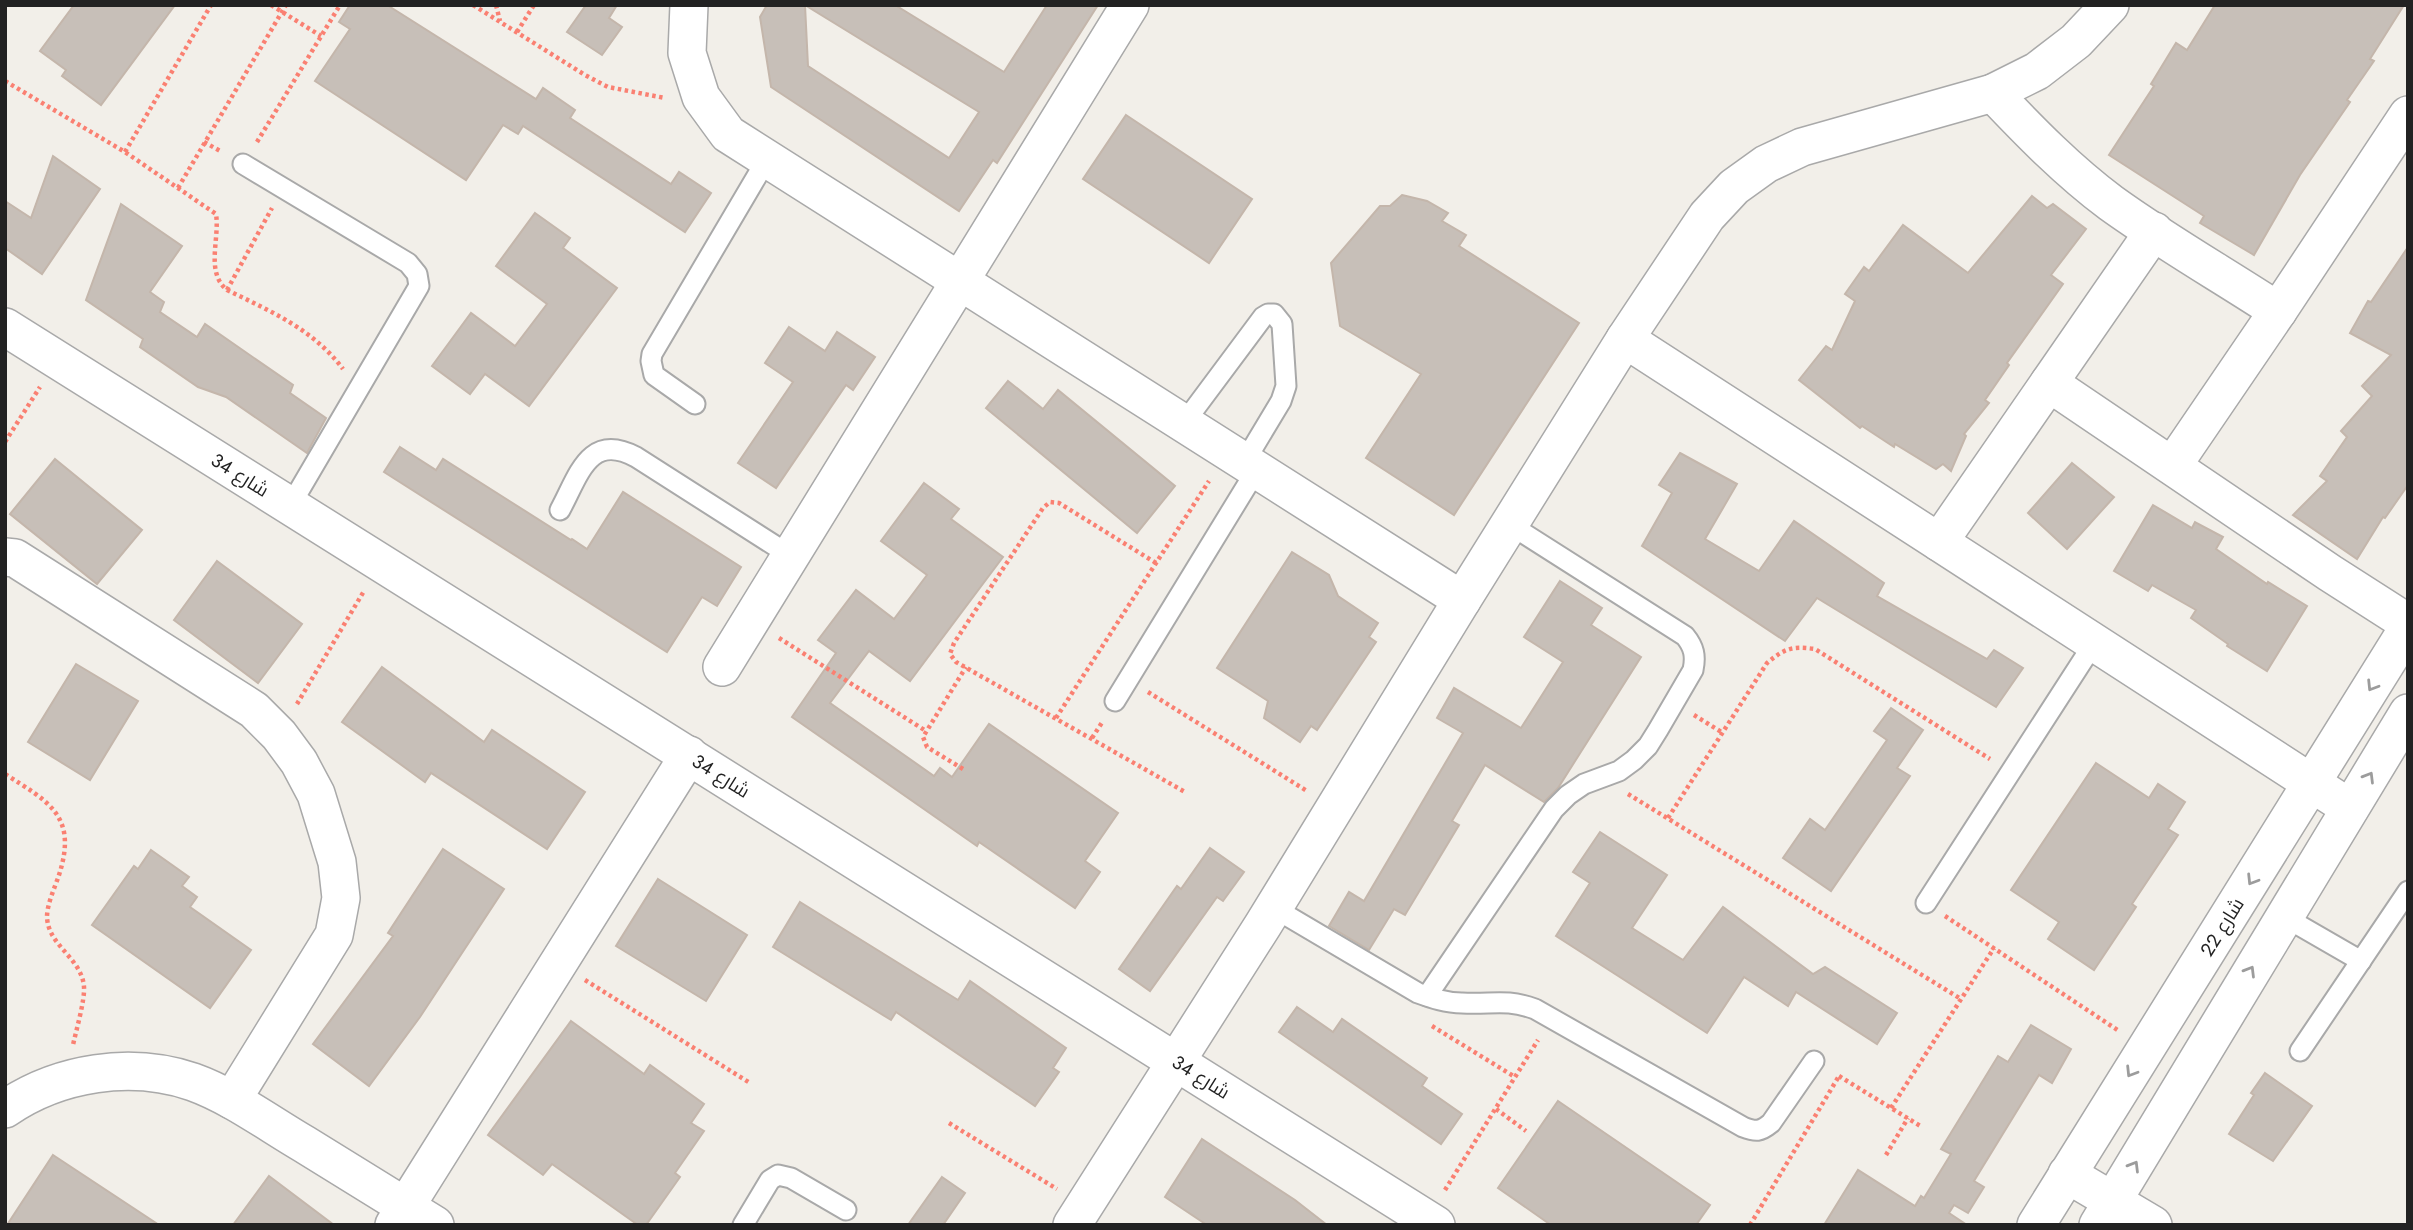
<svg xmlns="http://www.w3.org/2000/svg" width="2413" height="1230" font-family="Jost,Cairo,sans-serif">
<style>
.building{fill:#c7bfb8;stroke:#c4b6ab;stroke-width:2}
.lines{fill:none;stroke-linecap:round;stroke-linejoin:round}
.service-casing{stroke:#a9a9a9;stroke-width:23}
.minor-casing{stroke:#a9a9a9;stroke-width:40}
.path{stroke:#fa8072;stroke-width:4.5;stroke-dasharray:3.5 3.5;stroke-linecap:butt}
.service{stroke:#fff;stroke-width:19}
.minor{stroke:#fff;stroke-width:37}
.oneway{stroke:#9c9c9c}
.labels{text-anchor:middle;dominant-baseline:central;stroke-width:5;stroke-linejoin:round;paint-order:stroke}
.street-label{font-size:19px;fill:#222;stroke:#fff}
</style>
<rect width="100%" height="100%" fill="#f2efe9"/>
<!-- building -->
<g class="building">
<polygon points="74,5 175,5 101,105 62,76 66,70 40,51"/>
<polygon points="350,5 387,5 536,99 543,88 575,110 570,118 671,184 679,172 711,193 685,232 523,126 518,134 503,125 466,180 315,81 350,29 339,22"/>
<polygon points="586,5 617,5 609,18 622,27 602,55 567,32"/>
<polygon points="767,5 805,5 808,66 949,158 979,112 805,5 895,5 1004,72 1047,5 1098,5 997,163 993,160 959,211 771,87 760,17"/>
<polygon points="2215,5 2404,5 2370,59 2374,61 2347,100 2350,102 2300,175 2254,255 2200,223 2204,216 2109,155 2154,86 2151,84 2176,43 2187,50"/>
<polygon points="1126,115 1252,199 1209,263 1083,179"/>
<polygon points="53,156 100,189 42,274 5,248 5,201 31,218"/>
<polygon points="1402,195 1427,201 1448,213 1442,221 1466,235 1459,246 1579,323 1454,515 1366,458 1421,374 1340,326 1331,263 1380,206 1390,206"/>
<polygon points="2032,196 2047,208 2053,204 2086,229 2051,275 2063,284 2007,363 2009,365 1985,400 1989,403 1964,434 1966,436 1951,471 1943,464 1936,469 1895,444 1894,447 1862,426 1860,428 1799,380 1826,346 1832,350 1855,301 1845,294 1864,267 1869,271 1903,225 1968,273"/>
<polygon points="121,204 182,246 150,292 164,302 160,312 197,337 205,324 293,385 290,393 326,418 307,453 226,397 198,387 140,347 143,339 86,300"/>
<polygon points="535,213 570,238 563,248 617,288 529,406 485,374 470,394 432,366 471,313 515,346 547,304 496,266"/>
<polygon points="2408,247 2408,485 2385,518 2383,517 2357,559 2293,515 2327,481 2320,476 2347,437 2341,431 2372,396 2362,386 2391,355 2350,333 2368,301 2371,302"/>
<polygon points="789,327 825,351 837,332 875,357 853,390 846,385 776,488 738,463 793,382 765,363"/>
<polygon points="1008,381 1043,409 1058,390 1175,486 1137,533 986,408"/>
<polygon points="400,447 436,470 443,459 571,540 572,539 587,549 623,492 741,567 717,606 702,597 667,652 384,472"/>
<polygon points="1680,453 1737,484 1705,539 1759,571 1794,521 1884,583 1877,596 1987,659 1994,650 2023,668 1996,707 1817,598 1785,641 1642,546 1672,493 1659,485"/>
<polygon points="55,459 142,530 97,584 10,514"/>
<polygon points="2072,463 2114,497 2067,549 2028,513"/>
<polygon points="924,483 959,509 951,519 1003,557 910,681 869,651 830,703 934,776 940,768 952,777 989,724 1118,813 1085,861 1100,872 1075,908 979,842 977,846 792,717 836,653 818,640 856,590 894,619 927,575 881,541"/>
<polygon points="2153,505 2192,528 2195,522 2223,537 2216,549 2267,584 2268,582 2307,606 2267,671 2227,646 2228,644 2191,618 2196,610 2152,585 2148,591 2114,571"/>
<polygon points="1292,552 1329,575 1338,596 1378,623 1369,637 1376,642 1317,730 1311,726 1300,742 1264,718 1268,701 1217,668"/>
<polygon points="217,561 302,624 258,683 174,620"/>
<polygon points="1560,581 1602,608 1591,625 1641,657 1558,788 1544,802 1485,765 1452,821 1459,825 1405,915 1394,909 1369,950 1329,926 1349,892 1364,901 1463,733 1437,718 1454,688 1521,728 1563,662 1524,637"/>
<polygon points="76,664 138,701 90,780 28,742"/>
<polygon points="382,667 484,742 492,730 585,792 547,849 431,773 425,782 342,722"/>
<polygon points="1891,708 1923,730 1897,768 1910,776 1831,891 1783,858 1810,819 1825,830 1887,740 1874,731"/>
<polygon points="2096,763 2149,798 2158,784 2185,802 2168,829 2178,835 2132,904 2136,907 2094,970 2048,939 2059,922 2011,890"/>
<polygon points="1600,832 1667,875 1632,928 1683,960 1723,907 1813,974 1825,967 1897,1013 1877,1044 1796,992 1788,1006 1744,977 1707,1033 1556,936 1590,883 1573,872"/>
<polygon points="1210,848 1244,872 1223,901 1217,897 1150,991 1119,969 1177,886 1181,889"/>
<polygon points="443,849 504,889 420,1017 369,1086 313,1044 393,936 388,933"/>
<polygon points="151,850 189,877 182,886 197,897 190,907 251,950 210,1008 92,925 134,866 138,869"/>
<polygon points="658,879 747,935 706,1001 616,946"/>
<polygon points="800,902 958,1000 970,981 1066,1048 1053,1068 1059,1072 1035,1106 896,1012 891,1020 773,947"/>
<polygon points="1297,1007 1333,1032 1342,1019 1427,1078 1422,1086 1462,1114 1441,1144 1279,1032"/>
<polygon points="571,1021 644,1074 650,1065 704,1104 691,1123 704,1131 675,1173 680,1177 646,1225 638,1225 552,1164 543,1175 488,1135"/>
<polygon points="2031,1025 2071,1049 2052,1083 2039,1075 1974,1181 1984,1187 1968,1213 1954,1205 1949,1213 1967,1225 1824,1225 1858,1170 1915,1206 1921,1196 1924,1198 1951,1154 1941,1149 1998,1056 2008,1062"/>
<polygon points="2265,1073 2312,1106 2273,1161 2229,1134 2254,1095 2251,1093"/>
<polygon points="1558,1101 1710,1205 1696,1225 1551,1225 1498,1188"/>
<polygon points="1202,1139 1295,1200 1327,1225 1207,1225 1165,1197"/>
<polygon points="53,1155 159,1225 7,1225"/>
<polygon points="269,1176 334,1225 233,1225"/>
<polygon points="942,1177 965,1193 943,1225 908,1225"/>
</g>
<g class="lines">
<defs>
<g id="service">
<polyline points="243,164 408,263 417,274 419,286 290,506"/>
<polyline points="695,404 654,375 651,361 652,354 767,159"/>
<polyline points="1184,423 1263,317 1268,314 1274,314 1282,324 1286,386 1281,401 1245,461"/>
<path d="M 560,510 C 579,475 589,432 636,457 L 791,556"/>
<polyline points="1115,701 1257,469"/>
<polyline points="1926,903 2094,643"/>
<path d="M 1274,908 L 1418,993 C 1432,998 1446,1003 1462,1003 C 1492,1005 1504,998 1535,1009 L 1743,1127 C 1756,1132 1760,1132 1771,1123 L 1814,1061"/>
<polyline points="2283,916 2361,961"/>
<path d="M 1427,996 L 1554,809 L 1568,795 L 1584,784 L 1619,771 L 1634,760 L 1648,746 L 1658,730 L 1693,670 C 1696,656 1694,647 1685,636 L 1509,524"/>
<polyline points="2300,1051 2408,891"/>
<polyline points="743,1225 770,1180 778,1175 791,1178 846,1210"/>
</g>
<g id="minor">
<polyline points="689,5 687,53 701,97 728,134 1462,600"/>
<path d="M 1993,93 C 2030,132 2068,171 2111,203 C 2165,242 2223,275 2278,311"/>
<polyline points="5,327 1436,1225"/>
<polyline points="1625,339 2350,808"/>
<polyline points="2049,383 2330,573 2408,623"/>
<polyline points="2173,465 2278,311 2408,115"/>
<polyline points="1939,542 2154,231"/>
<polyline points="5,557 15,558 254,710 279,735 299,762 316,794 337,862 341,898 334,935 232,1100"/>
<polyline points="722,667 1130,5"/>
<path d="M 5,1109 C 59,1072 131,1061 193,1082 C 232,1096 268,1123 304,1144 C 347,1171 391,1198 435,1225"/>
<polyline points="2067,1174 2153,1225"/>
<polyline points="394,1225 689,755"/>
<polyline points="1072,1225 1263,925 1462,600 1625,339 1707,216 1734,187 1766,164 1802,147 1993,93 2037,71 2076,41 2110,5"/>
<polyline points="2036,1225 2408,628"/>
<polyline points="2098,1225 2408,713"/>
</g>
</defs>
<!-- service casing -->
<use href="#service" class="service-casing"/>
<!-- minor casing -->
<use href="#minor" class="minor-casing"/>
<!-- path -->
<g class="path">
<polyline points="271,5 321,36"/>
<polyline points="473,5 585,75 608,87 665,98"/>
<polyline points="496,5 500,21"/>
<polyline points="517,32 534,5"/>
<path d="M 5,81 L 125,152 L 216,214 C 220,239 205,272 227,290 C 270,311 313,329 343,369"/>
<polyline points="204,142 222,152"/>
<polyline points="257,142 340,5"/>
<polyline points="125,152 211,5"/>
<polyline points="178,188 286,5"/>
<polyline points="227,290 272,208"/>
<polyline points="5,442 40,387"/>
<polyline points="1156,563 1059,503 1050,502 1043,508 954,643 950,654 956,662 1185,792"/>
<polyline points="779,638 926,731"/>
<polyline points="1148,692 1307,791"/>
<polyline points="297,704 364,591"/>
<polyline points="1694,715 1723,733"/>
<polyline points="1056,718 1209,481"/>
<polyline points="1092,738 1103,721"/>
<polyline points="963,769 927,747 923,737 966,667"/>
<path d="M 5,774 C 49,802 78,816 59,875 C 55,887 47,904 47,917 C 48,946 82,958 84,987 C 85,1000 76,1031 73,1045"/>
<polyline points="1628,794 1961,999"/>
<path d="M 1668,818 L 1767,663 C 1785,648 1792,646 1815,649 L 1990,759"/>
<polyline points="1945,916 2119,1031"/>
<polyline points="585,980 750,1083"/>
<polyline points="1432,1026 1515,1077"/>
<polyline points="1839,1076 1922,1127"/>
<polyline points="1891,1108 1994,948"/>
<polyline points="1496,1109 1526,1131"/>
<polyline points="949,1123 1057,1189"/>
<polyline points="1886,1155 1908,1118"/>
<polyline points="1445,1190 1538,1040"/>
<polyline points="1750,1225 1839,1076"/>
</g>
<!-- service -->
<use href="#service" class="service"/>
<!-- minor -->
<use href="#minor" class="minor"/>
</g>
<!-- one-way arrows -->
<defs><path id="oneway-chevron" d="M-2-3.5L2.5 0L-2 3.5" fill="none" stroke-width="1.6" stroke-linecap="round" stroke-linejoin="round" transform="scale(1.75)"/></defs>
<g class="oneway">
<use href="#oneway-chevron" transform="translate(2372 686) rotate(122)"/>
<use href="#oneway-chevron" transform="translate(2369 777) rotate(-59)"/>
<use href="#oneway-chevron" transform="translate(2252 880) rotate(122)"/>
<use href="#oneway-chevron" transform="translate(2250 971) rotate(-59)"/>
<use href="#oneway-chevron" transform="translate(2131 1072) rotate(122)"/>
<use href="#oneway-chevron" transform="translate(2134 1166) rotate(-59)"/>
</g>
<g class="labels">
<!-- street labels -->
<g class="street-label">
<text transform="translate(240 475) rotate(32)">شارع 34</text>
<text transform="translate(721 776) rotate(32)">شارع 34</text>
<text transform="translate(2222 927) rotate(-58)">شارع 22</text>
<text transform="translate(1201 1077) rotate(32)">شارع 34</text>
</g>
</g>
<!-- border -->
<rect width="2413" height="1230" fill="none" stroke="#222222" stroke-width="14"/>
</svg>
